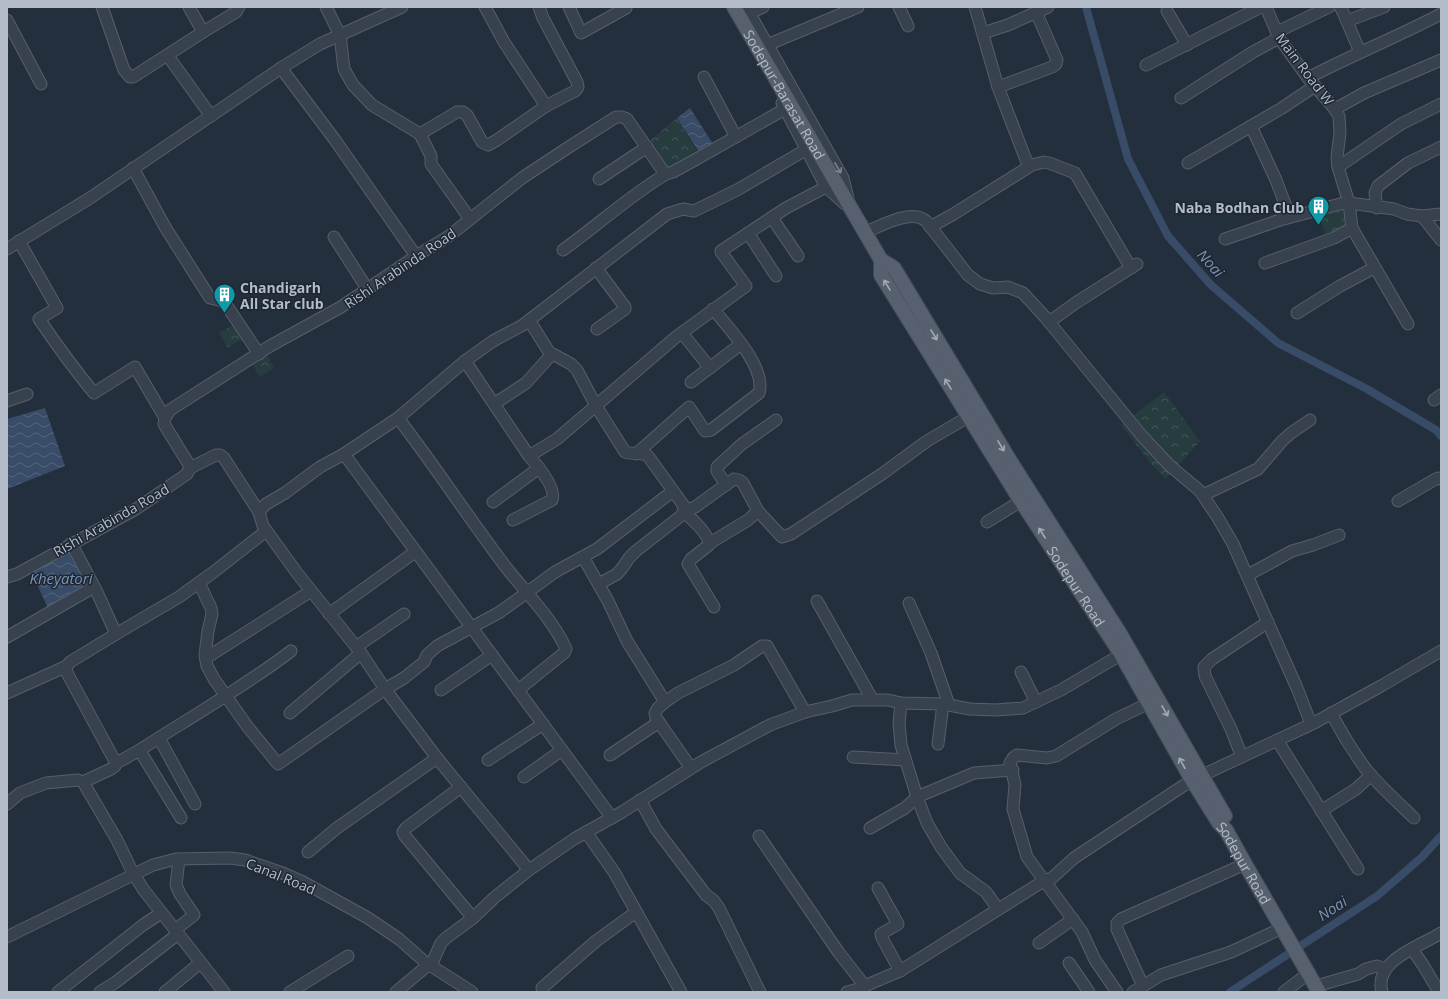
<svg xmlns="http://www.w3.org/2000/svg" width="1448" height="999" font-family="'Open Sans',sans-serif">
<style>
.park{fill:url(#park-crowns)}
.water{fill:url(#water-waves)}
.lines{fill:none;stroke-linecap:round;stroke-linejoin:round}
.canal{stroke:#394c67;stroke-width:8}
.minor-casing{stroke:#565f6c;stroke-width:13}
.major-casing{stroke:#414a57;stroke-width:16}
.minor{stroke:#38414e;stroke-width:11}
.major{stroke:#56606e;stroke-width:14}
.oneway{stroke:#7c8592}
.oneway2{stroke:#a1aab7}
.labels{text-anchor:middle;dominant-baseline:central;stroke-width:3;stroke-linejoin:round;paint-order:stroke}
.street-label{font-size:14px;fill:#b4bcc9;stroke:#1d2633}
.poi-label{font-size:14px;font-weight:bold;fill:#b4bcc9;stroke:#1d2633;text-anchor:end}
.water-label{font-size:15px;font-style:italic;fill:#7c92b1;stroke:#1d2633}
</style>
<defs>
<pattern id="park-crowns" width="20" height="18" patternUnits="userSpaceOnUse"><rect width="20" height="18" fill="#263c3f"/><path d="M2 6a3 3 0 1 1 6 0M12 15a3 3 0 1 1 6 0" fill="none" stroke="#435659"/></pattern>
<pattern id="water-waves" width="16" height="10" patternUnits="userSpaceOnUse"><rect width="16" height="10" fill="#394c67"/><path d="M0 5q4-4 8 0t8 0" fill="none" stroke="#53647b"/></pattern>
</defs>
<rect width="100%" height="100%" fill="#242f3e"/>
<!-- park -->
<g class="park">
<polygon points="677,118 698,153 667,170 646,144"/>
<polygon points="1342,209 1348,227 1326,237 1320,217"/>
<polygon points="236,323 245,337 228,348 219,333"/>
<polygon points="266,352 274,368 260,377 250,361"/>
<polygon points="1164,392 1200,441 1166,479 1152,465 1121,425"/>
</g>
<!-- water -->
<g class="water">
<polygon points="690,108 713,144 699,152 677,118"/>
<polygon points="45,408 65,466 7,489 7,419"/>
<polygon points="70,550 89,585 48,608 31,572"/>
</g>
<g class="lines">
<!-- canal -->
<g class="canal">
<polyline points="1086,7 1128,159 1168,236 1211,285 1278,343 1367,389 1436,430 1441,436"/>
<polyline points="1230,992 1377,896 1422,857 1441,836"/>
</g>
<defs>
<g id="minor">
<polyline points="102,7 124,70 130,77 133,77 203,32 236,12 239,7"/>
<polyline points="189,7 203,32"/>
<polyline points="326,7 340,35 344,69 353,85 372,105 420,134 431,156 431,164 470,219"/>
<polyline points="485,7 504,42 546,106"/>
<polyline points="569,7 581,33 626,8"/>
<polyline points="746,7 843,178 848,198"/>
<polyline points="899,7 908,26"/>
<polyline points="975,7 998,87 1026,160 1029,164 1032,165 1044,162 1049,163 1075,173 1131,268"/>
<polyline points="1340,7 1342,10 1360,52"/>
<polyline points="1167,11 1187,45"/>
<polyline points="750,13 763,7"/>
<polyline points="7,20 41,84"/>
<polyline points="1347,21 1384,7"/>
<polyline points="1277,32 1329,7"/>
<polyline points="983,33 1008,25 1048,7"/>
<polyline points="767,45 858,7"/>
<polyline points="168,56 211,116"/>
<polyline points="1146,65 1261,7"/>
<polyline points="281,68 335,140 416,256"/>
<polyline points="704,77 736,137"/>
<path d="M 1308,78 C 1352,55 1397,37 1441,14"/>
<polyline points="998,87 1052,67 1056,64 1057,60 1036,12"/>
<polyline points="1181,98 1253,52 1279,38"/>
<polyline points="782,103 826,187 845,204"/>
<polyline points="1335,109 1364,93 1441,60"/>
<polyline points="1251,126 1276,180 1290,217"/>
<polyline points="420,134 457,112 463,112 467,115 482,142 488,145 497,140 546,106 575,91 578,87 577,82 543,18 539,7"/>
<polyline points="1188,163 1282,108 1315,86"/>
<polyline points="1338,167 1401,124 1441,104"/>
<polyline points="133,168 165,227 210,298 219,300 225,303 259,354"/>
<polyline points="599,179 647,147"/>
<polyline points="1377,208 1375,193 1378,186 1408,163 1441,147"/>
<polyline points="1422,216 1441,240"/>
<polyline points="772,218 798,256"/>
<polyline points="930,227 952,215 1032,165"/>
<polyline points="1352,228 1408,324"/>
<polyline points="748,233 776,276"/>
<path d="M 864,233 C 878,227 902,214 917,217 C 920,217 923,219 926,221 L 968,275 L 980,284 L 993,288 L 1008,287 L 1023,293 L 1045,317 L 1142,436 L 1169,465 L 1200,491 L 1218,518 L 1233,544 L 1297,688 L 1311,724"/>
<polyline points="334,237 368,290"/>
<polyline points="1225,239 1280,220 1340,204 1349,203 1394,209 1407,214 1422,216 1441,214"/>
<path d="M 19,241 L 57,308 L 39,319 C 56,344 74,369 94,393 L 135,367 L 165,418"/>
<polyline points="7,249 90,198 281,68 320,44 402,7"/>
<path d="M 563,250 C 598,225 629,196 666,174"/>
<polyline points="1265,263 1334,238 1352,228 1349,203 1338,167 1337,157 1340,133 1339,116 1333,107 1308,78 1279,38 1266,7"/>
<polyline points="596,268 625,307 625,309 597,329"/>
<polyline points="1297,313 1340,286 1374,268"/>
<path d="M 529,320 L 549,352 L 571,364 L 577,370 L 596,406 L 625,452 C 633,455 641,451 648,456 L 684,506 L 684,509 L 682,515 L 636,551 L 629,558 L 623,567 L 617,574 L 599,584"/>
<polyline points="1049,322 1077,302 1137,264"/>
<polyline points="682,333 710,368"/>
<path d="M 465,361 L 529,456 C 537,465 557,488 552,500 L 513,520"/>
<polyline points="691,382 741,344"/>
<polyline points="1434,400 1441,395"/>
<polyline points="7,401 27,394"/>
<polyline points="494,404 526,383 552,354"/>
<path d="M 398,418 C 435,466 468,517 505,566 C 525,592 553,619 566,649 L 564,653 L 518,690"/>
<polyline points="344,454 612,818"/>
<path d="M 636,454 L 689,407 L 705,431 L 711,430 L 759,393 C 767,368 728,327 713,309"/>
<polyline points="529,456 557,439 676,337 746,286 721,252 721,251 786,208 826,187"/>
<polyline points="190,468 216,455 220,455 224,458 259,512"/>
<polyline points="726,485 717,471 717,467 742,444 776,420"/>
<polyline points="1203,495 1258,469 1282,441 1291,433 1310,420"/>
<polyline points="1398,501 1434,480 1438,478 1441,479"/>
<polyline points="493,502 539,468"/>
<polyline points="684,509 690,509 695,507 734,479 739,480 743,483 758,511 748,520 710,543"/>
<polyline points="758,511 782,537 791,534 882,474 927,441 968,417"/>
<path d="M 684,512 C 691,518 710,535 709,545 L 691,559 L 688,564 L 714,607"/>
<polyline points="987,522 1021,501"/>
<polyline points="71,543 96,590 116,634 70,662 67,666 66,671 116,763 115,766 111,769 83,782"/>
<polyline points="583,557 608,601 627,641 665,702"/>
<polyline points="1248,575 1292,551 1313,545 1339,535"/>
<polyline points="7,577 17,574 136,509 187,474 190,468 188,463 164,424 165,418 170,410 270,346 341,307 416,256 449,236 522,178 572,145 616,117 622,117 627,119 663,171 666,174 673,172 693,161 785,109"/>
<polyline points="199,583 211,608 212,614 208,631 205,655 207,666 214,679 247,726 278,764 385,689 404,678 424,662 427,655 437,646 500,612 555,572 597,549 673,491"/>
<polyline points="817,601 872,699"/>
<polyline points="909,603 931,653 949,705"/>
<polyline points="329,614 415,552"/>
<polyline points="116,634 179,597 215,571 266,531"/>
<polyline points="7,637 94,587"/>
<polyline points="356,647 404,614"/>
<polyline points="206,658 311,591"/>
<polyline points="1021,672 1036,702"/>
<polyline points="441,690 492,655"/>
<polyline points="7,693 67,666"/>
<polyline points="901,703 899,723 901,745 917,797 927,823 941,847 960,873 986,892 998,909"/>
<polyline points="290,713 361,653"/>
<path d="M 1331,713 C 1341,732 1352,750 1365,768 C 1379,786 1398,802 1414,818"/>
<polyline points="159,738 195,804"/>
<polyline points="1277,740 1358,869"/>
<polyline points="938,744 943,704"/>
<polyline points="140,751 181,818"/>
<polyline points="610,755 659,722"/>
<polyline points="853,757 905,760"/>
<polyline points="1242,757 1231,729 1205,676 1204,667 1212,659 1268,622"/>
<polyline points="488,760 543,724"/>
<path d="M 116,763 C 139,752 159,737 181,724 C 219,700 256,678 291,651"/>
<polyline points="691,768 656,718 655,713 658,708 665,702 678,693 734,665 762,646 767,646 805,712"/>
<polyline points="524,777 562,750"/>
<polyline points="461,787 406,828 403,832 405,836 473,918"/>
<polyline points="640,800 656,829 706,895 714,901 719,908 760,992"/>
<polyline points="7,804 20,793 46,783 78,780 83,782 117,840 131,869 143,889 224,992"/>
<polyline points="1321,811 1356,789 1371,775"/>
<polyline points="870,828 905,808 917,797 974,773 1013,770"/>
<polyline points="586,832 614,872 681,992"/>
<polyline points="759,836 839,953 865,986"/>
<polyline points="308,852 337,828 437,758"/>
<polyline points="529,870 437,758 385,689 361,653 297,573 263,526 259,512 266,504 285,493 320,467 344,454 398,418 465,361 493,341 523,325 667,214 683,209 694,211 737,190 807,149"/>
<polyline points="878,888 898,924 881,934 882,938 900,971"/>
<polyline points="175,930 194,915 180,894 176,885 179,859"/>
<polyline points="7,937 153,865 176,859 230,858 245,860 285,874 303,882 368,918 399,939 425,962 472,992"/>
<polyline points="1039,943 1073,919"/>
<polyline points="1412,949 1423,965 1439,992"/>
<polyline points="1069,963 1089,992"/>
<polyline points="1143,986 1117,929 1117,923 1121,919 1245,864"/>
<polyline points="1316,986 1358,974 1366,969 1377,966 1385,969"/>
<polyline points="542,988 596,941 636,912"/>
<polyline points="58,992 143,925 161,913"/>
<polyline points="100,992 116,982 178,934"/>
<polyline points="165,992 200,963"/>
<polyline points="290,992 348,956"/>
<polyline points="396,992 433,961 441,943 446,938 473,918 495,897 529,870 574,839 622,812 701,762 770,725 805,712 832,706 852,700 888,700 901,703 943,704 970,709 996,710 1023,708 1061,690 1127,651"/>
<polyline points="847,992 855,990 900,971 1042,882 1052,878 1074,858 1192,780 1314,723 1381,686 1441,651"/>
<polyline points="1117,992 1095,960 1082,932 1027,857 1013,809 1015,785 1010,763 1013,758 1017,755 1047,758 1056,756 1116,719 1149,703"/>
<polyline points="1133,992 1161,975 1231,952 1282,928"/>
<polyline points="1284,992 1309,973"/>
<path d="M 1382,992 C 1373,960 1421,946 1441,933"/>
</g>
<g id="major">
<path id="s1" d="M 734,7 L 881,260 L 881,275 L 1021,501 L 1121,654 L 1192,780 L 1219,823 L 1226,830 L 1245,864 L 1319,992"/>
<polyline points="881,260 894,268 1012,464 1119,632 1225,816"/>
</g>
</defs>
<!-- minor casing -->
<use href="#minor" class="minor-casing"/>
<!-- major casing -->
<use href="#major" class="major-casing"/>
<!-- minor -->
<use href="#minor" class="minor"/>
<!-- major -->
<use href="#major" class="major"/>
</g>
<!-- one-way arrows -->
<defs><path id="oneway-shaft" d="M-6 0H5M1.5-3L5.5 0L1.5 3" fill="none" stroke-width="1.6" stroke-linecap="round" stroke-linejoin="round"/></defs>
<use class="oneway" href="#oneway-shaft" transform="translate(838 168) rotate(60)"/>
<g class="oneway2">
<use href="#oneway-shaft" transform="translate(887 285) rotate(-121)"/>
<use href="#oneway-shaft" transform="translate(934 335) rotate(59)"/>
<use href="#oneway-shaft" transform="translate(948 384) rotate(-122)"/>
<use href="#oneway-shaft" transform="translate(1001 446) rotate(59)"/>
<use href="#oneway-shaft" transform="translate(1042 533) rotate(-123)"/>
<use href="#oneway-shaft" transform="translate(1165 711) rotate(60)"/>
<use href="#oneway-shaft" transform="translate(1182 763) rotate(-119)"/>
</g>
<!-- icons -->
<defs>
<symbol id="building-pin" viewBox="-11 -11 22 30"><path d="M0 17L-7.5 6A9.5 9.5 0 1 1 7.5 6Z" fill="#0f9aa8" stroke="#1d2633"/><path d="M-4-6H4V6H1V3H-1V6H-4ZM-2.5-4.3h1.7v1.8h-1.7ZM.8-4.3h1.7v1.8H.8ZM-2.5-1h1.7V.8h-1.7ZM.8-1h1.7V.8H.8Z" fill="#fff"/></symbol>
</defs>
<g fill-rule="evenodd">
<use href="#building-pin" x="1306" y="194" width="25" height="34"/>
<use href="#building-pin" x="212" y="282" width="25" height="34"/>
</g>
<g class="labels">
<!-- street labels -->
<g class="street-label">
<text transform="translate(1305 69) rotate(53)">Main Road W</text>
<text stroke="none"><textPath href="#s1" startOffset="101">Sodepur-Barasat Road</textPath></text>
<text transform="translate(400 268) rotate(-34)">Rishi Arabinda Road</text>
<text transform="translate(111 520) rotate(-30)">Rishi Arabinda Road</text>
<text stroke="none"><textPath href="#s1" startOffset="675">Sodepur Road</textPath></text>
<text stroke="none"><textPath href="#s1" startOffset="999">Sodepur Road</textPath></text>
<text transform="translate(281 876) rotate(22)">Canal Road</text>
</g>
<!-- poi labels -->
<g class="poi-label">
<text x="1304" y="207">Naba Bodhan Club</text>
<text x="240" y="287" text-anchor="start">Chandigarh<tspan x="240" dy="16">All Star club</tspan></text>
</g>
<!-- water labels -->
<g class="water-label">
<text transform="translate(1211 263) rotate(48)">Noai</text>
<text x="61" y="578">Kheyatori</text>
<text transform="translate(1332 908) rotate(-33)">Noai</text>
</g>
</g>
<!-- border -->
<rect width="1448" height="999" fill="none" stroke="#b4bcc9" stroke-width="16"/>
</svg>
